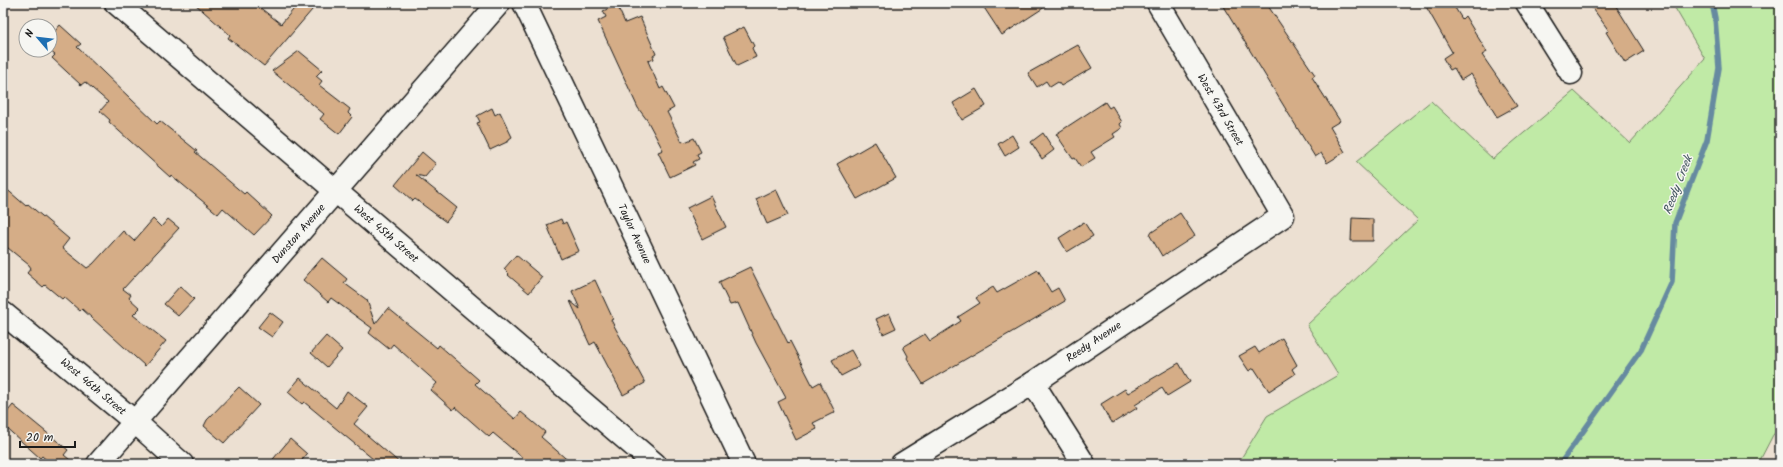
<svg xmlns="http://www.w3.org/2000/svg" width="1783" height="467" font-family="Kalam,sans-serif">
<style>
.green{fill:#c0eaa6;stroke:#6e8361}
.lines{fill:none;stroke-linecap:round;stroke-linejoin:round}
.stream{stroke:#668aa0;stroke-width:5.5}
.building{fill:#d5ad87;stroke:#1c1c1c}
.minor-casing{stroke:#1c1c1c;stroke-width:25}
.minor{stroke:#f6f6f2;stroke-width:22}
.labels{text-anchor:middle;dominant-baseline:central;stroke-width:3;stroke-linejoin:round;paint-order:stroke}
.street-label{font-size:11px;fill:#1c1c1c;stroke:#f6f6f2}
.water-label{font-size:12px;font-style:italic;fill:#41535e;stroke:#f6f6f2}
</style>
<rect width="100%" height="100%" fill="#ece0d2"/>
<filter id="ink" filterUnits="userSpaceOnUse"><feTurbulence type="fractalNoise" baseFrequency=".025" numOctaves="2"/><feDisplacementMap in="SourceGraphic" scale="8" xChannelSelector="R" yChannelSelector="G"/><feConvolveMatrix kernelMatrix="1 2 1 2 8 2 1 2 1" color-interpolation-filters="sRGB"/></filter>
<g filter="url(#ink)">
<!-- green -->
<polygon class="green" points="1672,3 1780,3 1780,427 1773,435 1758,464 1242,464 1240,460 1267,416 1338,375 1307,325 1418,220 1356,162 1431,101 1493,159 1574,91 1630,143 1705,59"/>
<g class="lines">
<!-- stream -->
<polyline class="stream" points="1560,464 1641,350 1672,282 1675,223 1707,140 1719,68 1715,18 1712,3"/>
</g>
<!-- building -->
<g class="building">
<polygon points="194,3 254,3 281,24 299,3 318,3 264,66 228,38 230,35"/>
<polygon points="981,3 1051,3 1002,35"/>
<polygon points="1221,3 1266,3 1315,75 1312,77 1340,121 1330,127 1345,152 1327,163 1321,153 1315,157"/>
<polygon points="1424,3 1452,3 1462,19 1465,16 1487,52 1482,55 1517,106 1497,117 1471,74 1461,80 1454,68 1450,70 1443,58 1452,52"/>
<polygon points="1589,3 1614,3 1644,51 1625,63 1606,32 1609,31"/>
<polygon points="617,5 625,23 640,17 656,54 653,56 654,59 648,61 660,89 663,87 674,108 667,112 682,142 684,141 685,142 694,138 701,152 697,154 699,159 693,162 695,165 670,177 658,152 663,150 647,120 638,108 598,21 606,17 603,11"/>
<polygon points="60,25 81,44 77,47 157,124 160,121 197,151 195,152 244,194 246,192 272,216 254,235 223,208 218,214 171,175 170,177 109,122 110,120 100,111 108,102 85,82 81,85 52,58 55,55 50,51 50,37"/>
<polygon points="744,27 754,46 752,48 756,57 737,66 723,37"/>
<polygon points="1078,45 1092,68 1061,86 1058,82 1050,87 1046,81 1037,87 1028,73"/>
<polygon points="299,51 322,70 316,76 322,81 319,85 350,109 348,113 352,117 339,134 320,119 324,114 272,71"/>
<polygon points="976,89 986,106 962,120 953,103"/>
<polygon points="1105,102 1109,108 1112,106 1122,122 1120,124 1122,128 1113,134 1115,137 1091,152 1095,158 1081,167 1075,158 1073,159 1056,134"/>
<polygon points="492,108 495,115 500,112 512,137 509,139 509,141 490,150 477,123 480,122 477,116"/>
<polygon points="1043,133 1054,150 1042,159 1031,142"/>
<polygon points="1012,135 1019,147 1005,156 998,144"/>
<polygon points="875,142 896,178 857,199 837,164"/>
<polygon points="422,152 436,164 425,177 416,175 457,208 446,222 415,199 413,201 395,185"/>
<polygon points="3,186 26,206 28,204 69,239 62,248 87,268 93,264 123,231 134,241 153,219 161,227 168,219 179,228 123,289 131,295 129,298 140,308 133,315 166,341 145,366 82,309 80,311 64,297 62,299 45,285 43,287 27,273 31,268 29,265 3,244"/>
<polygon points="776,189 788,215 767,224 756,199"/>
<polygon points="711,196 726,227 702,239 687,208"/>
<polygon points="1180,213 1195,236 1167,254 1166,253 1162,256 1149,234"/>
<polygon points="1352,218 1373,219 1373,241 1351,241"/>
<polygon points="561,219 563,224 566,222 579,251 561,259 547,225"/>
<polygon points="1084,222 1093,236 1067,252 1059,238"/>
<polygon points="516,255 542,277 529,293 508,275 509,274 504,269"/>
<polygon points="322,258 347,279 344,283 367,300 375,324 388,308 437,348 439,345 479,380 475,384 515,419 521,412 545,432 541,437 572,464 530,464 493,433 489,437 455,407 453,410 431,390 437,383 393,344 389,349 369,333 372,328 331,298 328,302 303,280"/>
<polygon points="750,267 788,343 790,341 813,386 820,382 835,412 813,423 817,429 796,440 778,402 786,398 756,343 738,303 730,305 719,282"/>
<polygon points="1038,270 1051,292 1058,288 1065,301 923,384 907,358 908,356 903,347 925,334 930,341 961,321 958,317 980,303 976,298 993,287 997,293"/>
<polygon points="595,280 613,319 611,320 645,383 623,395 595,342 590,345 570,301 580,309 572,291"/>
<polygon points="180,286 194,299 178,316 164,304"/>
<polygon points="270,312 283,322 272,337 258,327"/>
<polygon points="889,313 896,328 883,334 876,319"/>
<polygon points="326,336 342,350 327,367 311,353"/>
<polygon points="1282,338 1297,365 1292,369 1295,374 1269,391 1254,368 1249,371 1239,356 1255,347 1259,353"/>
<polygon points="851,350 860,366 841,376 832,360"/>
<polygon points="1179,363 1190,382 1167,396 1162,388 1135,405 1137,408 1113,423 1110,421 1101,404 1125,389 1128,393"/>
<polygon points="300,378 336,408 347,391 368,407 354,424 401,464 379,464 304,402 302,404 288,392"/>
<polygon points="239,387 259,405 224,443 204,426 207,420"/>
<polygon points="13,405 68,450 64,455 75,464 51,464 42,456 40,458 3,425 3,417"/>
<polygon points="290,439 307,454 299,464 269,464"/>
</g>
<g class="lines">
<defs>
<g id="minor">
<polyline points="116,3 655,464"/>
<polyline points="524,3 744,464"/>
<polyline points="1527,3 1571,73"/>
<polyline points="3,313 134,421 182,464"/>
<polyline points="1033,383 1084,464"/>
<polyline points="98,464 499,3"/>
<polyline points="902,464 1033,383 1283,216 1158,3"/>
</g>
</defs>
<!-- minor casing -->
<use href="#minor" class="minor-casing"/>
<!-- minor -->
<use href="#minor" class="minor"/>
</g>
</g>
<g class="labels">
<!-- street labels -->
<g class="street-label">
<text transform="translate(1220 110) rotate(60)">West 43rd Street</text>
<text transform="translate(299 234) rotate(-49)">Dunston Avenue</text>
<text transform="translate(386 234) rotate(41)">West 45th Street</text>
<text transform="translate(634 234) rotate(65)">Taylor Avenue</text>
<text transform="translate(1094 342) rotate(-34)">Reedy Avenue</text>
<text transform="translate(93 387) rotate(40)">West 46th Street</text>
</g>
<!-- water labels -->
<g class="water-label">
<text transform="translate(1678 185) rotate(-69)">Reedy Creek</text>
</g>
</g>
<!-- margin -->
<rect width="1783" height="467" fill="none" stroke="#f6f6f2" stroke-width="16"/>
<rect x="8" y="8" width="1767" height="451" fill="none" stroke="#1c1c1c" stroke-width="1.5" filter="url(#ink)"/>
<!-- north arrow -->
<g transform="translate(38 38) rotate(298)"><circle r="19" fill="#f6f6f2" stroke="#9f9f9c"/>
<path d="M0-3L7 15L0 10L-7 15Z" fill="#1f6fb2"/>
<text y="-6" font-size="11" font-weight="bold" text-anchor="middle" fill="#1c1c1c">N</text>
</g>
<!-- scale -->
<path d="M20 441v6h55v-6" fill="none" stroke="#1c1c1c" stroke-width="2"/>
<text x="26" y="441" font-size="12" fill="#1c1c1c" stroke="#f6f6f2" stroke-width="3" paint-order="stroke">20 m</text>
</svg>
